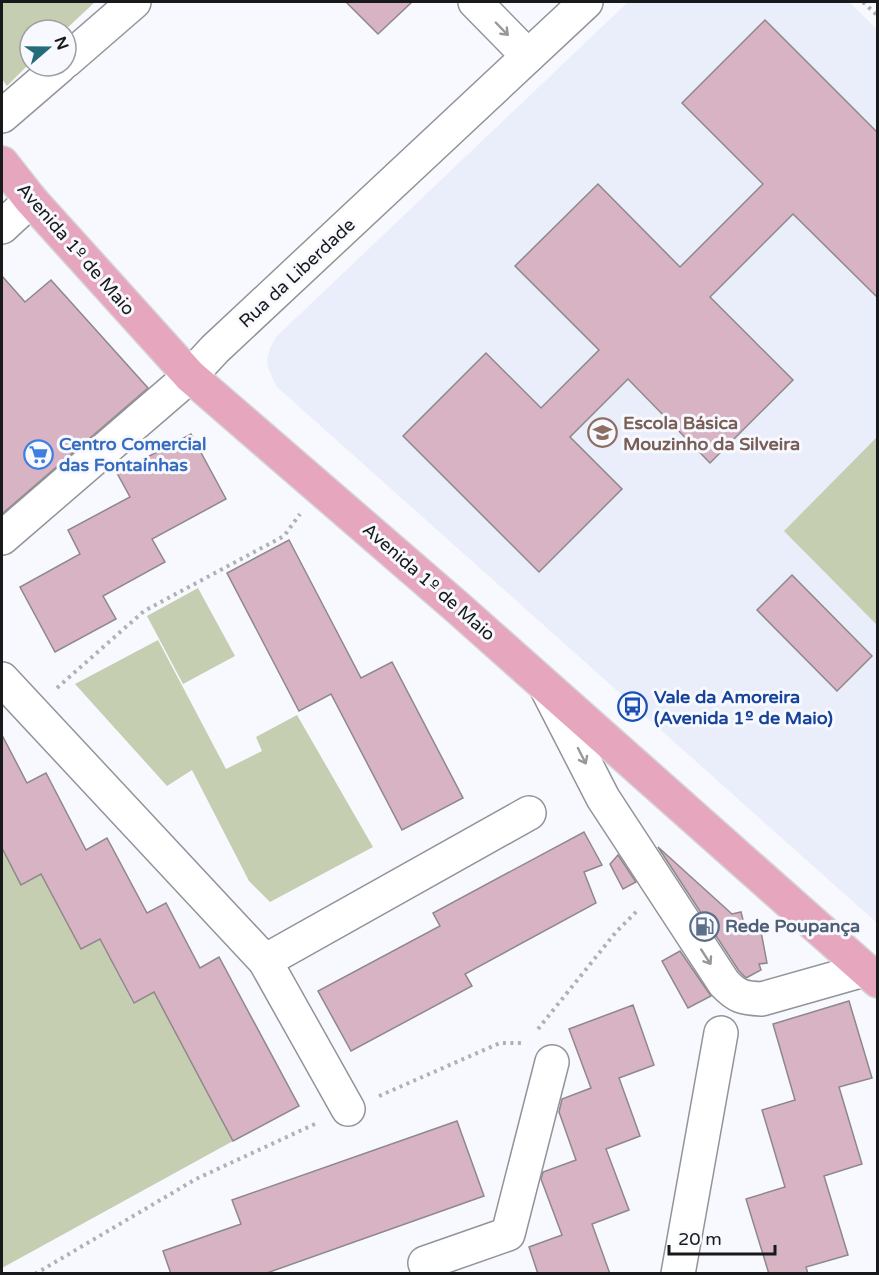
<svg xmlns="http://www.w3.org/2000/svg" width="879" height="1275" font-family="'Varela Round',sans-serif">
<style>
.built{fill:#eaeefb}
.green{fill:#c5ceb1}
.building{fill:#d7b3c3;stroke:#8f888b;stroke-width:1.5}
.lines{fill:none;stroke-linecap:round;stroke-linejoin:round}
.minor-casing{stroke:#93949a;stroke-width:36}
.major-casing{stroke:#d5d6d6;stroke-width:36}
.path{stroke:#afb1b6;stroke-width:4;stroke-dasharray:3 4.5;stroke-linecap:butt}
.minor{stroke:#fff;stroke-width:33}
.major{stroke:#e6a6be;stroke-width:33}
.oneway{stroke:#979898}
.labels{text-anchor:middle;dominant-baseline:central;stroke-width:6;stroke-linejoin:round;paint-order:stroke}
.street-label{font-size:18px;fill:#18191b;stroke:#f7f9ff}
.education-label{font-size:18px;font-weight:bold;fill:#785e54;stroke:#f7f9ff;text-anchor:start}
.shop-label{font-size:18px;font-weight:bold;fill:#366cbe;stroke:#f7f9ff;text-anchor:start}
.transit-label{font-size:18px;font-weight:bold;fill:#164399;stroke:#f7f9ff;text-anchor:start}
.service-label{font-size:18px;font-weight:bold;fill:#4e5e75;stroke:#f7f9ff;text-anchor:start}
</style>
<rect width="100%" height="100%" fill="#f7f9ff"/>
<!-- built -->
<polygon class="built" points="628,2 849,2 878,30 877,923 645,716 647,712 627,693 623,696 277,387 268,368 267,359 270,348 276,337"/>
<!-- green -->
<g class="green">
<polygon points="2,2 95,2 65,30 30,30 30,63 7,86 2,79"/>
<polygon points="877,437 877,625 784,531"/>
<polygon points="198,588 235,656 183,684 147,616"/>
<polygon points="158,640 226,769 262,751 256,737 297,715 373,847 270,902 249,881 192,770 167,786 75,684"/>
<polygon points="2,848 21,884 41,874 100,939 133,1003 154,992 233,1141 2,1268"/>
</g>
<!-- building -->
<g class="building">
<polygon points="346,2 412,2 378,34"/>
<polygon points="765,20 878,133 878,298 793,214 710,297 793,380 710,463 628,379 570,437 622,489 539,572 403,436 486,353 541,408 599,350 515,266 598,184 680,267 763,184 682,103"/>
<polygon points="2,276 25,302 51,280 148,388 2,514"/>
<polygon points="191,434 226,499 152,539 165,562 103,596 116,619 55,652 20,587 80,554 68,530 130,497 117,473"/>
<polygon points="289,540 361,678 392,662 463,798 402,830 331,694 299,711 227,573"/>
<polygon points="792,575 872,656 837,691 757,610"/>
<polygon points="2,735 27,783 46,773 86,850 107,838 147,913 166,903 200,968 219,957 299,1106 233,1141 154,992 134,1003 100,939 81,949 41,874 21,885 2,848"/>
<polygon points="584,832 602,865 584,872 596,903 465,974 472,986 351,1051 318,991 440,926 433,913"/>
<polygon points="658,847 732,914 741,912 744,924 759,921 767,963 759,964 761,970 746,978 739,971"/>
<polygon points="618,855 636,882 623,889 610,864"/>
<polygon points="680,951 711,996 688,1008 662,961"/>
<polygon points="849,1001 872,1078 839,1087 862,1164 824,1176 848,1255 806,1267 808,1274 769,1274 746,1199 785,1187 762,1110 795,1100 773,1024"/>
<polygon points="633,1005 654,1065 619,1078 640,1136 606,1149 629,1210 592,1224 610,1274 538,1274 529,1247 562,1235 541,1179 543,1172 576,1160 559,1112 562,1099 591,1088 569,1029"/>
<polygon points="457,1121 484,1196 264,1274 171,1274 163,1251 241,1224 232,1200"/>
</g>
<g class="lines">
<defs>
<g id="minor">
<polyline points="475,2 528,56"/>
<polyline points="66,61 134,2"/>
<polyline points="2,116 60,66"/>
<polyline points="2,227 31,200"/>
<polyline points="2,538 190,376 215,349 586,2"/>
<polyline points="2,679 265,961 348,1109"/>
<path d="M 546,687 L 603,798 L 724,983 C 737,997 743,998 762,999 L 864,970"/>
<polyline points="265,961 529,813"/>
<polyline points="429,1274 425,1263 508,1234 552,1062"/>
<polyline points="678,1274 721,1033"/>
</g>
<polyline id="major" points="2,163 31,200 190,376 457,607 878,981"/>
</defs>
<!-- minor casing -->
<use href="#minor" class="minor-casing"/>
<!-- major casing -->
<use href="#major" class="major-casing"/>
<!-- path -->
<g class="path">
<polyline points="863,2 878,16"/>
<polyline points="57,688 144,611 284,536 300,514"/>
<polyline points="538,1029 616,932 637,911"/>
<polyline points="379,1096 500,1043 522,1043"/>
<polyline points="35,1274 196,1179 317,1123"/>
</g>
<!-- minor -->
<use href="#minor" class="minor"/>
<!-- major -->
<use href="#major" class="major"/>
</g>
<!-- one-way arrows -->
<defs><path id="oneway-shaft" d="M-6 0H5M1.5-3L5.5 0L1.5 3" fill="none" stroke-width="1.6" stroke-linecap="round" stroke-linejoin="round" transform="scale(1.5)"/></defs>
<g class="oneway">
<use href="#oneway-shaft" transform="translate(502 29) rotate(46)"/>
<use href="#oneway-shaft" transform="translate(582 756) rotate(63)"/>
<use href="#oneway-shaft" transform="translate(706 957) rotate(57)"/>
</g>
<!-- icons -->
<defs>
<symbol id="school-ring" viewBox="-11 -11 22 22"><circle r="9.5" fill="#f7f9ff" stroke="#8d6e63" stroke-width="1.5"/><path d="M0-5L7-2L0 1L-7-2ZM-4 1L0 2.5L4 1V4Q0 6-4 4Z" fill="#8d6e63"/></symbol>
<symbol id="supermarket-ring" viewBox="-11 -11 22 22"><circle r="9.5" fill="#f7f9ff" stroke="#3f7fe0" stroke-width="1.5"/><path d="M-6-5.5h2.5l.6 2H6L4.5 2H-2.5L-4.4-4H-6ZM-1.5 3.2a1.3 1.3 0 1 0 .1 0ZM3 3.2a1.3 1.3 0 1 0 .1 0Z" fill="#3f7fe0"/></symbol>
<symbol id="bus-ring" viewBox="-11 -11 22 22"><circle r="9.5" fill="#f7f9ff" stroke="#1a4fb4" stroke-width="1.5"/><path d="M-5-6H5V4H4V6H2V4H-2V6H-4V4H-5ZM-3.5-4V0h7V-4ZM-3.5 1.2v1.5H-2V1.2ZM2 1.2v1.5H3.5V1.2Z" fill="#1a4fb4"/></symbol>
<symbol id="fuel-ring" viewBox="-11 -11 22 22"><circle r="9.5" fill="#f7f9ff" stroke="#5c6f8a" stroke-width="1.5"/><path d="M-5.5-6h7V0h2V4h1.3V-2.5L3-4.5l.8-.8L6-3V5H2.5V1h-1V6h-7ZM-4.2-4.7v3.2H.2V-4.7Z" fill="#5c6f8a"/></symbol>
</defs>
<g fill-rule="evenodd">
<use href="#school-ring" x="586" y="416" width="33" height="33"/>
<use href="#supermarket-ring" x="22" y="438" width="33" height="33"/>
<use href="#bus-ring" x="616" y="690" width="33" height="33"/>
<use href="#fuel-ring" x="688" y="910" width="33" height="33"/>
</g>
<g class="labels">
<!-- street labels -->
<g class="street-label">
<text transform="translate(76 249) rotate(49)">Avenida 1º de Maio</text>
<text transform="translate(297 273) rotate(-43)">Rua da Liberdade</text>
<text transform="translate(429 582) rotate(41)">Avenida 1º de Maio</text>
</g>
<!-- education labels -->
<g class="education-label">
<text x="623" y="423">Escola Básica<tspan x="623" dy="21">Mouzinho da Silveira</tspan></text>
</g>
<!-- shop labels -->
<g class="shop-label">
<text x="59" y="444">Centro Comercial<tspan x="59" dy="21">das Fontaínhas</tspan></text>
</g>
<!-- transit labels -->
<g class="transit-label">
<text x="654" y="697">Vale da Amoreira<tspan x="654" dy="21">(Avenida 1º de Maio)</tspan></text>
</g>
<!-- service labels -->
<g class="service-label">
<text x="725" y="926">Rede Poupança</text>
</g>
</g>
<!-- border -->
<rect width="879" height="1275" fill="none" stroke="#18191b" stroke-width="6"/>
<!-- north arrow -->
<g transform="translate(48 48) rotate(70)"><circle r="28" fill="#f7f9ff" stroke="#9e9fa4" stroke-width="1.5"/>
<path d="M0-4.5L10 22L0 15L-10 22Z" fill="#256b7a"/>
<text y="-9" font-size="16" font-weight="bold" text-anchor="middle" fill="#18191b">N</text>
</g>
<!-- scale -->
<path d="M669 1245v9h106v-9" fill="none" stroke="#18191b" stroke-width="3"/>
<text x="678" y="1245" font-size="18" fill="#18191b" stroke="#f7f9ff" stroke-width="4.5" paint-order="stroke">20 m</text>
</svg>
